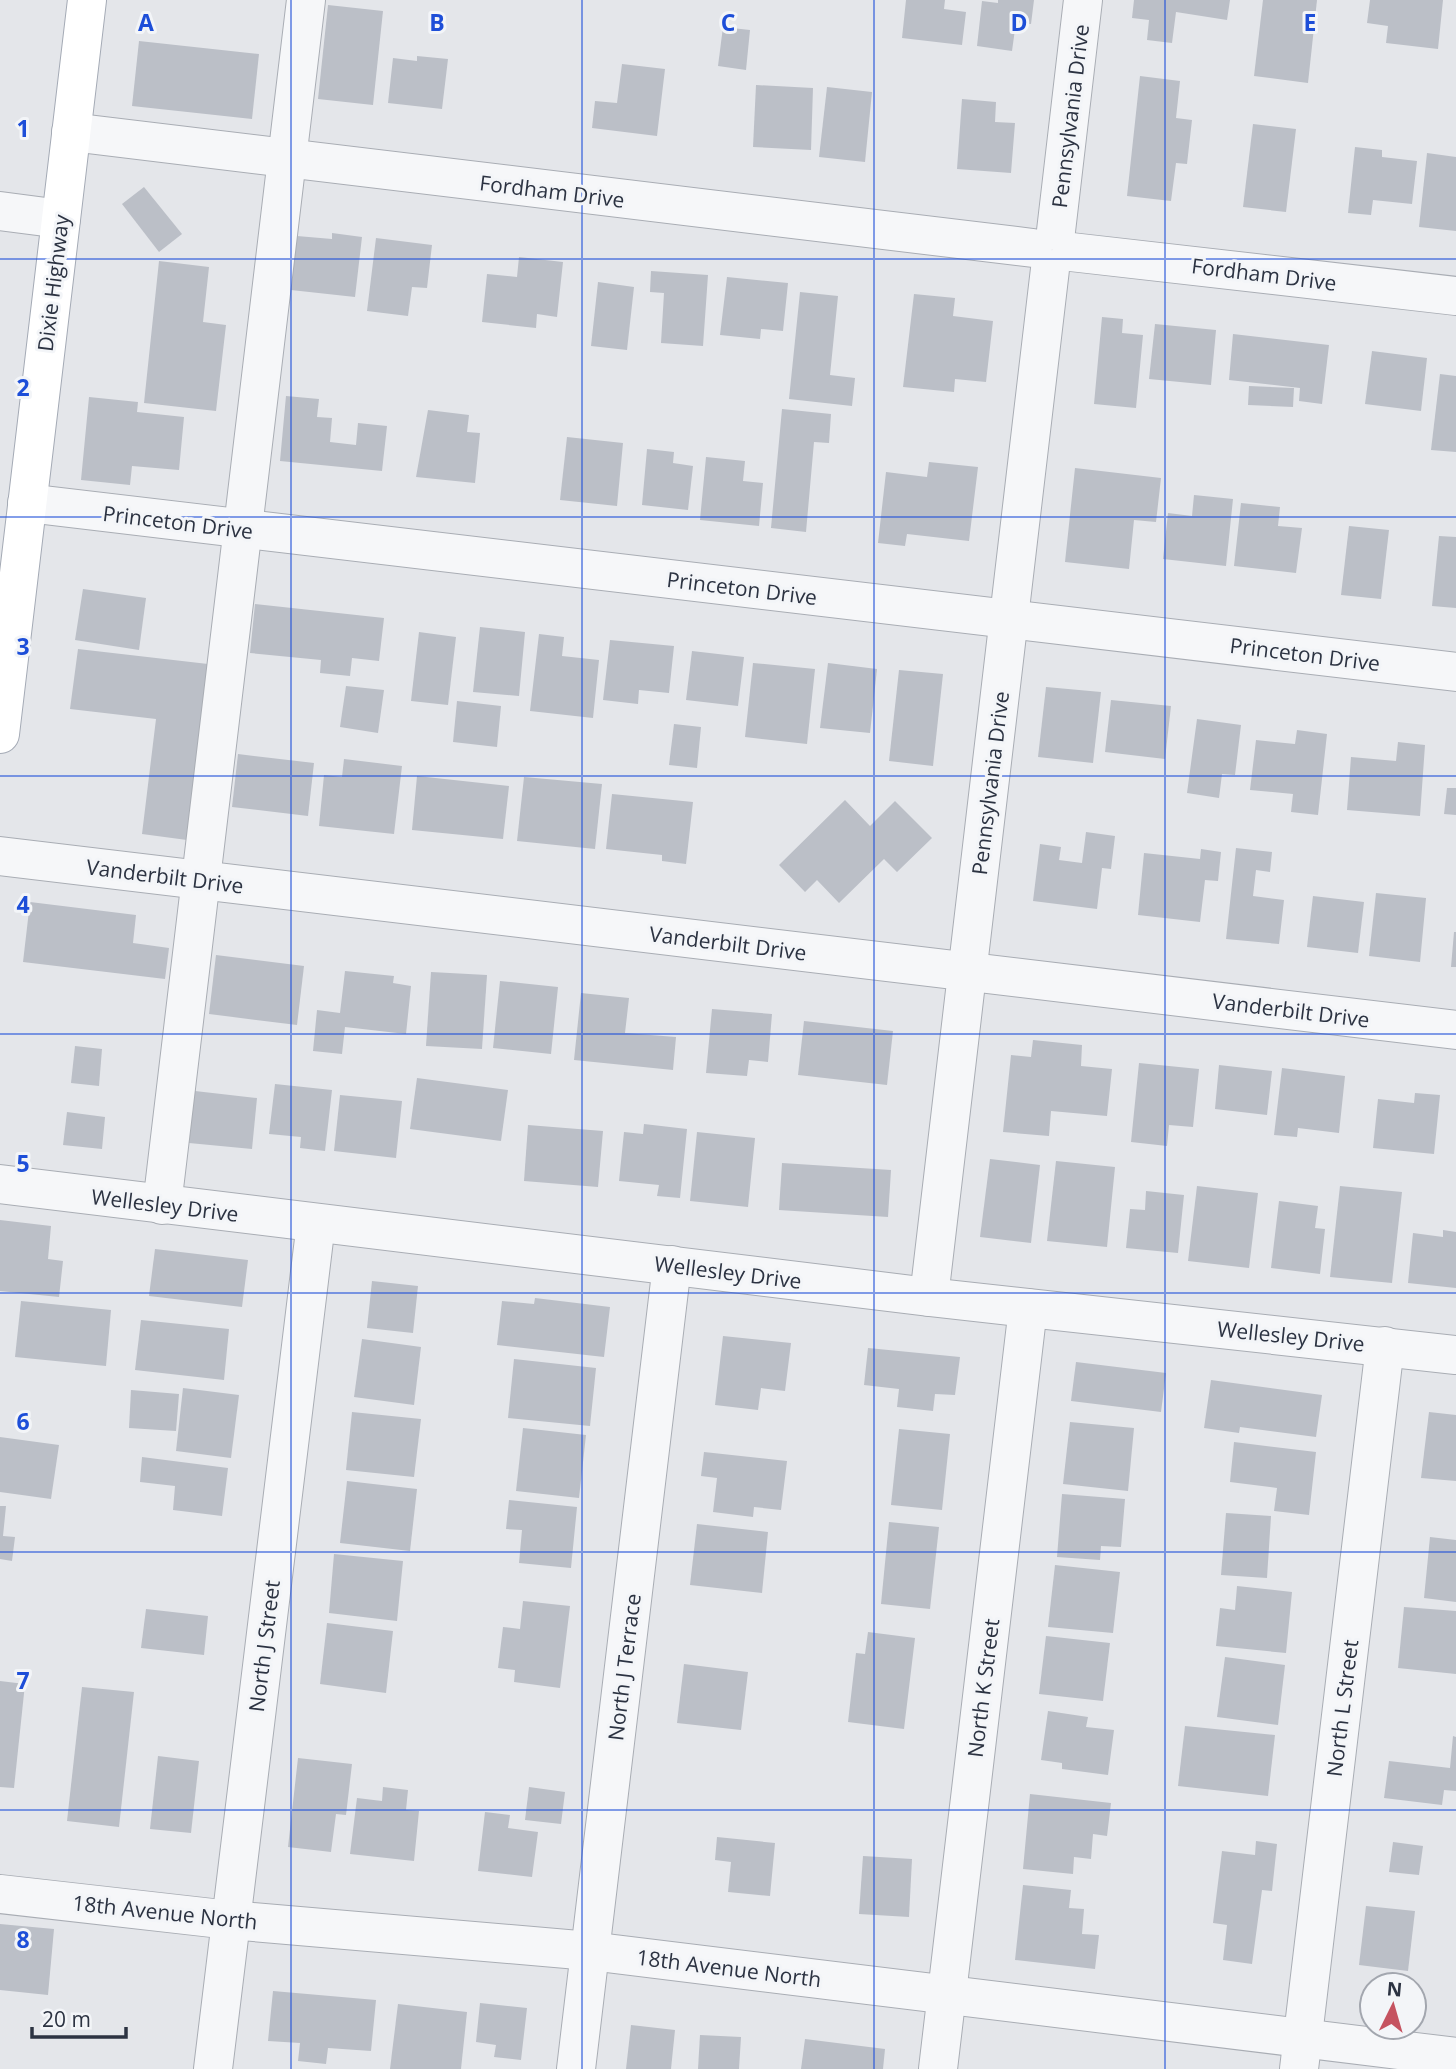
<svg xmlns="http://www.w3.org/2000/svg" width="1456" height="2069" font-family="'Open Sans',sans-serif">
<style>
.building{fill:#bbbfc7}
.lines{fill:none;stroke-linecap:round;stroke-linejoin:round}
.minor-casing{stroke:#a9adb4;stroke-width:40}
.major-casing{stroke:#a4aab5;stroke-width:40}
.minor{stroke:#f6f7f9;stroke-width:38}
.major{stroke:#fff;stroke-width:38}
.grid{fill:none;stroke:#1d4ed8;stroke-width:2;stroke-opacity:0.55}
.labels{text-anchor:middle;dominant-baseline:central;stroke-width:6;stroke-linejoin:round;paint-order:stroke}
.street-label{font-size:21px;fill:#2c3342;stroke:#f3f5f8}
.grid-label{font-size:23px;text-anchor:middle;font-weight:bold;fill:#1d4ed8;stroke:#f3f5f8;stroke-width:6;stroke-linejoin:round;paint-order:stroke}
</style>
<rect width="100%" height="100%" fill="#e4e6ea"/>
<!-- building -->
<g class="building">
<polygon points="906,0 945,0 944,9 966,12 962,45 902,38"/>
<polygon points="998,0 1034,0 1031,24 1016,22 1012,51 977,46 982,1 998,3"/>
<polygon points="1134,0 1230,0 1227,20 1176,12 1172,43 1147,40 1149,20 1132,18"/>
<polygon points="1263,0 1317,0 1308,83 1254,76"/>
<polygon points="1370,0 1443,0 1438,49 1386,43 1388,26 1367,23"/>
<polygon points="328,5 383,11 373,105 318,99"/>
<polygon points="723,27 750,30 746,70 718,66"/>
<polygon points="139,41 259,54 252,119 132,106"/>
<polygon points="417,56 448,59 442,109 388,103 393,58 417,61"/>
<polygon points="622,64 665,69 657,136 592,128 595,101 617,103"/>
<polygon points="1140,76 1180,81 1176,118 1192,120 1187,164 1176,163 1171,201 1127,196"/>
<polygon points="756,85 813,88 811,150 753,147"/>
<polygon points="827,87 872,92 865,162 819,157"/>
<polygon points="962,99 996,102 995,122 1015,123 1011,173 957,169"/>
<polygon points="1253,124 1296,129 1286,212 1243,207"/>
<polygon points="1355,147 1382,150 1382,157 1417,161 1412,204 1373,200 1371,215 1348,213"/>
<polygon points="1427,153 1456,157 1456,231 1419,227"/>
<polygon points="144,187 182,234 159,252 122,204"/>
<polygon points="332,233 362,237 355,297 291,290 297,236 332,239"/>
<polygon points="376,238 432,245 427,288 412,287 408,316 367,311"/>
<polygon points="519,257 563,262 557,317 537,314 536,328 482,322 487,274 517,277"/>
<polygon points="159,261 209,267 203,322 226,325 216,411 144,403"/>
<polygon points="651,271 708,275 703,346 661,343 664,293 650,292"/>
<polygon points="727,277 788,283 783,331 761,329 760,339 720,335"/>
<polygon points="598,282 634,287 627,350 591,346"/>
<polygon points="800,292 838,296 830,375 855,378 852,406 789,399"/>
<polygon points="914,294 955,298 953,316 993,321 986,382 955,379 954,392 903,387"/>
<polygon points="1102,317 1123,319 1122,333 1143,335 1136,408 1094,404"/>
<polygon points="1155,324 1216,330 1211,385 1149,379"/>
<polygon points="1233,334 1329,345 1322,404 1299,401 1300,388 1229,380"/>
<polygon points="1372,351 1427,358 1421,411 1365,404"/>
<polygon points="1440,374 1456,376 1456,452 1431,450"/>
<polygon points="1249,386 1294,388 1293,407 1248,405"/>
<polygon points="286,396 319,399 317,417 332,418 330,442 356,445 358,423 387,426 382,471 280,461"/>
<polygon points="89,397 138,402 137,412 184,417 179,470 132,466 130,485 81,480"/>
<polygon points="782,409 831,414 829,443 814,442 806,532 771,528"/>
<polygon points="428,410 469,415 467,432 480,433 475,483 416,477"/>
<polygon points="567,437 623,443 617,506 560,500"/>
<polygon points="647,449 674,452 673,463 693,466 688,510 642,505"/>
<polygon points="706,457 745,461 743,481 763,483 759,526 700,520"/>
<polygon points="929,462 978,467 969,541 907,534 905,546 878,543 886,472 927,477"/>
<polygon points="1075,468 1161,478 1156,522 1134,520 1129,569 1065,562"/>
<polygon points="1194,495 1233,499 1226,566 1163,559 1168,513 1192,516"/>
<polygon points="1241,503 1280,507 1278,526 1302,528 1296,573 1234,566"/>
<polygon points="1349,526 1389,530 1381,599 1341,595"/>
<polygon points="1439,536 1456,537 1456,608 1432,606"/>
<polygon points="83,589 146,598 139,650 75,640"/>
<polygon points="255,604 384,618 379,661 352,658 350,676 320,673 321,660 250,653"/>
<polygon points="480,627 525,632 519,696 473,692"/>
<polygon points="419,632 456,637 448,705 411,701"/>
<polygon points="539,634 564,637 562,656 599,660 593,718 530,711"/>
<polygon points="610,640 674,646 669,693 639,690 638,704 603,700"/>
<polygon points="78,649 208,664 187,840 142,834 156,719 70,709"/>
<polygon points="692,651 744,657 738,706 686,700"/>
<polygon points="753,663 815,669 807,744 745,737"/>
<polygon points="828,663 877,669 870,733 820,728"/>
<polygon points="899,670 943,674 933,766 889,761"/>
<polygon points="346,686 384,690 378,733 340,727"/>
<polygon points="1046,687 1101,692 1093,763 1038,757"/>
<polygon points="1111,700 1171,706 1165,759 1105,752"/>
<polygon points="457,701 501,706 497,747 453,742"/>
<polygon points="1197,719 1241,725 1235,775 1222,774 1219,798 1187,793"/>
<polygon points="674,724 701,727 697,768 669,765"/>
<polygon points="1297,730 1327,734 1318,815 1291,812 1293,794 1250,790 1256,740 1295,744"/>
<polygon points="1398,742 1425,745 1420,816 1347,810 1351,757 1396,761"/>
<polygon points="238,754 314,763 308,816 232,807"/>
<polygon points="344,759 402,766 394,834 319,826 324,775 342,777"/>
<polygon points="417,776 509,786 503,839 412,830"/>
<polygon points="524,777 602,784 595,849 517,841"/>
<polygon points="1447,788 1456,788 1456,815 1444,814"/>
<polygon points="612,794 693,802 686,864 662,861 662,855 606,849"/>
<polygon points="845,800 870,826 895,801 932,838 897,872 884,859 839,903 817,880 805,892 779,865"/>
<polygon points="1086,832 1115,836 1111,869 1102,868 1097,909 1033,901 1040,844 1061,847 1059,860 1082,863"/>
<polygon points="1236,848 1272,852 1270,872 1256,870 1253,896 1284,900 1279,944 1226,939"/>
<polygon points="1201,849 1221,852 1218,881 1205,880 1200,922 1138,915 1144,853 1200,859"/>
<polygon points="1376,893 1426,898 1420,962 1369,956"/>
<polygon points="1313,896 1364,902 1358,953 1307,947"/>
<polygon points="30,902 136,915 133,943 169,948 165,979 23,962"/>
<polygon points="1454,932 1456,932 1456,967 1451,967"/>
<polygon points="216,955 304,966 297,1025 209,1014"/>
<polygon points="345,971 394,976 393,983 411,986 406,1034 345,1027 342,1054 313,1051 317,1010 340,1013"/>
<polygon points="431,972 487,975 482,1049 426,1046"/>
<polygon points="500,981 558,987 551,1054 493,1048"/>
<polygon points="581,993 629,998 625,1033 676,1037 673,1070 574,1060"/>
<polygon points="712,1009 772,1014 768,1062 749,1060 747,1076 706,1073"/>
<polygon points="804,1021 893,1031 887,1085 798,1075"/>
<polygon points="1033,1040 1082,1045 1081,1066 1112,1069 1107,1116 1051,1111 1049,1136 1003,1132 1011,1055 1031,1057"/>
<polygon points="75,1046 102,1049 99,1086 71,1083"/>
<polygon points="1139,1063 1199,1069 1193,1127 1169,1125 1167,1146 1131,1142"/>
<polygon points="1219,1065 1272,1071 1267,1115 1215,1109"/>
<polygon points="1282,1068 1345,1076 1339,1133 1298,1128 1297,1137 1274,1135"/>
<polygon points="417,1078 508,1090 501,1141 410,1129"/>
<polygon points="275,1084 332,1090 325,1151 300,1148 301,1137 269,1134"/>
<polygon points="195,1091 257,1098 252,1149 189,1143"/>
<polygon points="1415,1093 1440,1095 1434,1154 1373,1148 1378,1099 1414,1103"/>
<polygon points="340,1095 402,1101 396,1158 334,1151"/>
<polygon points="67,1112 105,1117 102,1149 63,1145"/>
<polygon points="644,1124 687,1129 680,1198 657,1196 659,1185 619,1181 624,1132 643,1134"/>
<polygon points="528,1125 603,1131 598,1187 524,1181"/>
<polygon points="697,1132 755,1138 748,1207 690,1201"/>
<polygon points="990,1159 1040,1165 1031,1243 980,1237"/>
<polygon points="1056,1161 1115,1167 1107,1247 1047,1241"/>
<polygon points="782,1163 891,1170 888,1217 779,1210"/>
<polygon points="1197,1186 1258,1193 1249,1268 1188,1261"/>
<polygon points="1340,1186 1402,1192 1392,1283 1330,1277"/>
<polygon points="1146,1191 1184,1195 1178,1253 1126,1248 1130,1209 1145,1210"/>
<polygon points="1279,1201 1318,1206 1315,1228 1325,1229 1320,1274 1271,1268"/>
<polygon points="0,1220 51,1226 48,1259 63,1261 59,1297 0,1291"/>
<polygon points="1443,1230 1456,1232 1456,1288 1408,1283 1413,1233 1443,1237"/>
<polygon points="155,1249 248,1260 242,1307 149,1296"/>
<polygon points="372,1281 418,1286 413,1333 367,1328"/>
<polygon points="535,1298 610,1307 604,1357 497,1345 502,1301 534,1304"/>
<polygon points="21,1301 111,1310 106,1366 15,1357"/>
<polygon points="141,1320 229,1329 224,1380 135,1370"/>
<polygon points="723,1336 791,1343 785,1391 761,1388 758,1410 715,1405"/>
<polygon points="362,1339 421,1347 414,1405 354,1397"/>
<polygon points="868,1348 960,1357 955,1395 935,1394 933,1411 897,1407 899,1389 864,1385"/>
<polygon points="514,1359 596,1368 590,1426 508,1418"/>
<polygon points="1076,1362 1166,1373 1161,1412 1071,1401"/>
<polygon points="1211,1380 1322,1395 1316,1437 1240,1427 1239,1433 1204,1428"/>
<polygon points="183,1388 239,1395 231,1458 176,1451"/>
<polygon points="131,1390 179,1394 176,1431 129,1428"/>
<polygon points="352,1412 421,1419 414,1477 346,1470"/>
<polygon points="1429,1412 1456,1415 1456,1481 1421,1478"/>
<polygon points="1070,1422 1134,1428 1128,1491 1063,1484"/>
<polygon points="523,1428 586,1435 579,1498 516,1491"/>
<polygon points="899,1429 950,1434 942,1510 891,1505"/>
<polygon points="0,1437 59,1445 51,1499 0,1492"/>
<polygon points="1234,1442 1316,1452 1309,1515 1274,1511 1277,1488 1230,1482"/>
<polygon points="704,1452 787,1461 781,1510 754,1507 753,1517 713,1512 717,1478 701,1476"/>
<polygon points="142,1457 228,1468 222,1516 173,1510 175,1486 140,1482"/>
<polygon points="347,1481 417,1489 410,1551 340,1543"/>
<polygon points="1062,1494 1125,1499 1121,1547 1101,1546 1100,1560 1057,1557"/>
<polygon points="509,1500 577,1507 571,1568 519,1563 522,1530 506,1529"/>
<polygon points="0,1506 6,1506 3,1536 15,1537 12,1561 0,1559"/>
<polygon points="1226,1513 1271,1516 1267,1578 1221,1575"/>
<polygon points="889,1522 939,1527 930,1609 881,1604"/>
<polygon points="697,1524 768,1532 762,1593 690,1585"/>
<polygon points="1430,1537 1456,1540 1456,1602 1424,1598"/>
<polygon points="334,1554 403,1561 397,1621 329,1613"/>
<polygon points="1055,1565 1120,1572 1113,1633 1048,1627"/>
<polygon points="1237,1586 1292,1592 1286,1653 1216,1646 1220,1608 1235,1610"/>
<polygon points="523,1601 570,1606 560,1688 514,1682 515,1670 498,1668 503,1627 520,1629"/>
<polygon points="1404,1607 1456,1611 1456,1674 1398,1668"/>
<polygon points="146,1609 208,1616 204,1655 141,1648"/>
<polygon points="327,1623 393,1631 386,1693 320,1684"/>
<polygon points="868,1632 915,1638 904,1729 848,1722 856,1653 865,1654"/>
<polygon points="1046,1636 1110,1643 1103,1701 1039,1694"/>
<polygon points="1225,1657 1285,1665 1278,1725 1217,1717"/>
<polygon points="684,1664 748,1672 741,1730 677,1723"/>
<polygon points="0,1681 25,1684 14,1788 0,1787"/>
<polygon points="82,1687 134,1692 119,1827 67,1821"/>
<polygon points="1048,1711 1088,1717 1086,1727 1114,1730 1108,1775 1062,1769 1062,1763 1041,1760"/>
<polygon points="1185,1726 1275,1735 1268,1796 1178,1786"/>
<polygon points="1453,1736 1456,1737 1456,1791 1444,1790 1442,1805 1384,1798 1389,1761 1450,1768"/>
<polygon points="158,1756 199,1761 191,1833 150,1829"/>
<polygon points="298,1758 352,1764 346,1815 336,1814 331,1852 288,1847"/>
<polygon points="383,1787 408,1790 406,1810 419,1811 414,1861 350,1854 357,1798 382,1801"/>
<polygon points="529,1787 565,1792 561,1824 525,1820"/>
<polygon points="1030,1794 1111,1803 1107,1836 1093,1834 1091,1859 1074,1857 1073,1874 1023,1869"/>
<polygon points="485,1812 510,1815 508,1828 538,1832 532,1877 478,1871"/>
<polygon points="717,1837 775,1843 770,1896 728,1892 731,1862 715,1860"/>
<polygon points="1256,1841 1277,1844 1272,1891 1262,1890 1252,1964 1223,1960 1227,1925 1213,1923 1222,1851 1255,1855"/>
<polygon points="1393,1842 1423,1846 1419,1875 1389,1872"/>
<polygon points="863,1856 912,1859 909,1917 859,1914"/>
<polygon points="1023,1885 1071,1890 1069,1908 1084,1909 1082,1934 1099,1935 1095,1969 1015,1960"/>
<polygon points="1366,1906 1415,1911 1408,1971 1359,1965"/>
<polygon points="0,1924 54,1929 48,1995 0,1990"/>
<polygon points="273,1991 376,2000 371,2051 328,2048 326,2064 298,2061 300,2043 268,2041"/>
<polygon points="480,2003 527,2008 521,2060 494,2057 496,2045 476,2042"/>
<polygon points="398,2004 467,2012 461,2069 390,2069"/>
<polygon points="631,2025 675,2030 671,2069 626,2069"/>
<polygon points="700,2035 741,2037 739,2069 698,2069"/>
<polygon points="805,2039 885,2049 883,2069 801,2069"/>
</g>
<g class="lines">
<defs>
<g id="minor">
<polyline points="71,132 1033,248"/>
<polyline points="0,211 61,219"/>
<polyline points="1056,231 1083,0"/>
<polyline points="1071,252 1456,296"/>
<polyline points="27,503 1456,672"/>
<polyline points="0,856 1456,1030"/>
<polyline points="0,1184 929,1297 1456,1355"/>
<polyline points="162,1205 306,0"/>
<polyline points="929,1297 1050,269"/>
<polyline points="0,1894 230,1920 590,1951 1456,2057"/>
<polyline points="213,2069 316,1223"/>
<polyline points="576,2069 672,1265"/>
<polyline points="938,2069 1028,1308"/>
<polyline points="1299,2069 1385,1346"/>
</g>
<polyline id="major" points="0,734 87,0"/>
</defs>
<!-- minor casing -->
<use href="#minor" class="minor-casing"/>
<!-- major casing -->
<use href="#major" class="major-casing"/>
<!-- minor -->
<use href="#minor" class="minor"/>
<!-- major -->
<use href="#major" class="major"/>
</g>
<!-- grid -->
<path class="grid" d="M 291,0 L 291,2069M 582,0 L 582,2069M 874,0 L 874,2069M 1165,0 L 1165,2069M 0,259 L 1456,259M 0,517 L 1456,517M 0,776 L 1456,776M 0,1034 L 1456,1034M 0,1293 L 1456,1293M 0,1552 L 1456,1552M 0,1810 L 1456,1810"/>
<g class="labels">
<!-- street labels -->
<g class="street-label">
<text transform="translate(1070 116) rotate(-83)">Pennsylvania Drive</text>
<text transform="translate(552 191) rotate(7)">Fordham Drive</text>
<text transform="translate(1264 274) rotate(7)">Fordham Drive</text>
<text transform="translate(53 283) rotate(-83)">Dixie Highway</text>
<text transform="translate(178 522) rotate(7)">Princeton Drive</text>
<text transform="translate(742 588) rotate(7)">Princeton Drive</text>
<text transform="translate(1305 654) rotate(7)">Princeton Drive</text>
<text transform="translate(990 783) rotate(-83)">Pennsylvania Drive</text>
<text transform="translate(165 876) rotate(7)">Vanderbilt Drive</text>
<text transform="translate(728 943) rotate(7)">Vanderbilt Drive</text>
<text transform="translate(1291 1010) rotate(7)">Vanderbilt Drive</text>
<text transform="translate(165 1205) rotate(7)">Wellesley Drive</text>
<text transform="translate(728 1272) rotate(7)">Wellesley Drive</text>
<text transform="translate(1291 1336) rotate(6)">Wellesley Drive</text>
<text transform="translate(264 1646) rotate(-83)">North J Street</text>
<text transform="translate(624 1667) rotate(-83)">North J Terrace</text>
<text transform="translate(983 1688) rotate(-83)">North K Street</text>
<text transform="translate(1342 1708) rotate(-83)">North L Street</text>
<text transform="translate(165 1912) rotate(6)">18th Avenue North</text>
<text transform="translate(729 1968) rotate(7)">18th Avenue North</text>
</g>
</g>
<g class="grid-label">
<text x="146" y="31">A</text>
<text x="437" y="31">B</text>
<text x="728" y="31">C</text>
<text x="1019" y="31">D</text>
<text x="1310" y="31">E</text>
<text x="23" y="137">1</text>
<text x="23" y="396">2</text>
<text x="23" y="655">3</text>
<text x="23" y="913">4</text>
<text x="23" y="1172">5</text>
<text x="23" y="1430">6</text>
<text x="23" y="1689">7</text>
<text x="23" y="1948">8</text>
</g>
<!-- north arrow -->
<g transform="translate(1393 2006) rotate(5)"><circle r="33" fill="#f3f5f8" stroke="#a3a7af" stroke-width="2"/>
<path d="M0-5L12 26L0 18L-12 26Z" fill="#c55360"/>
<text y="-10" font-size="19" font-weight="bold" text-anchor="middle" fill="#2c3342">N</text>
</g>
<!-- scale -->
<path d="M32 2027v10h94v-10" fill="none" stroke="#2c3342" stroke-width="3.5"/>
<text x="42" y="2027" font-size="21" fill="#2c3342" stroke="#f3f5f8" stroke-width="5" paint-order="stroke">20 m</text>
</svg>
